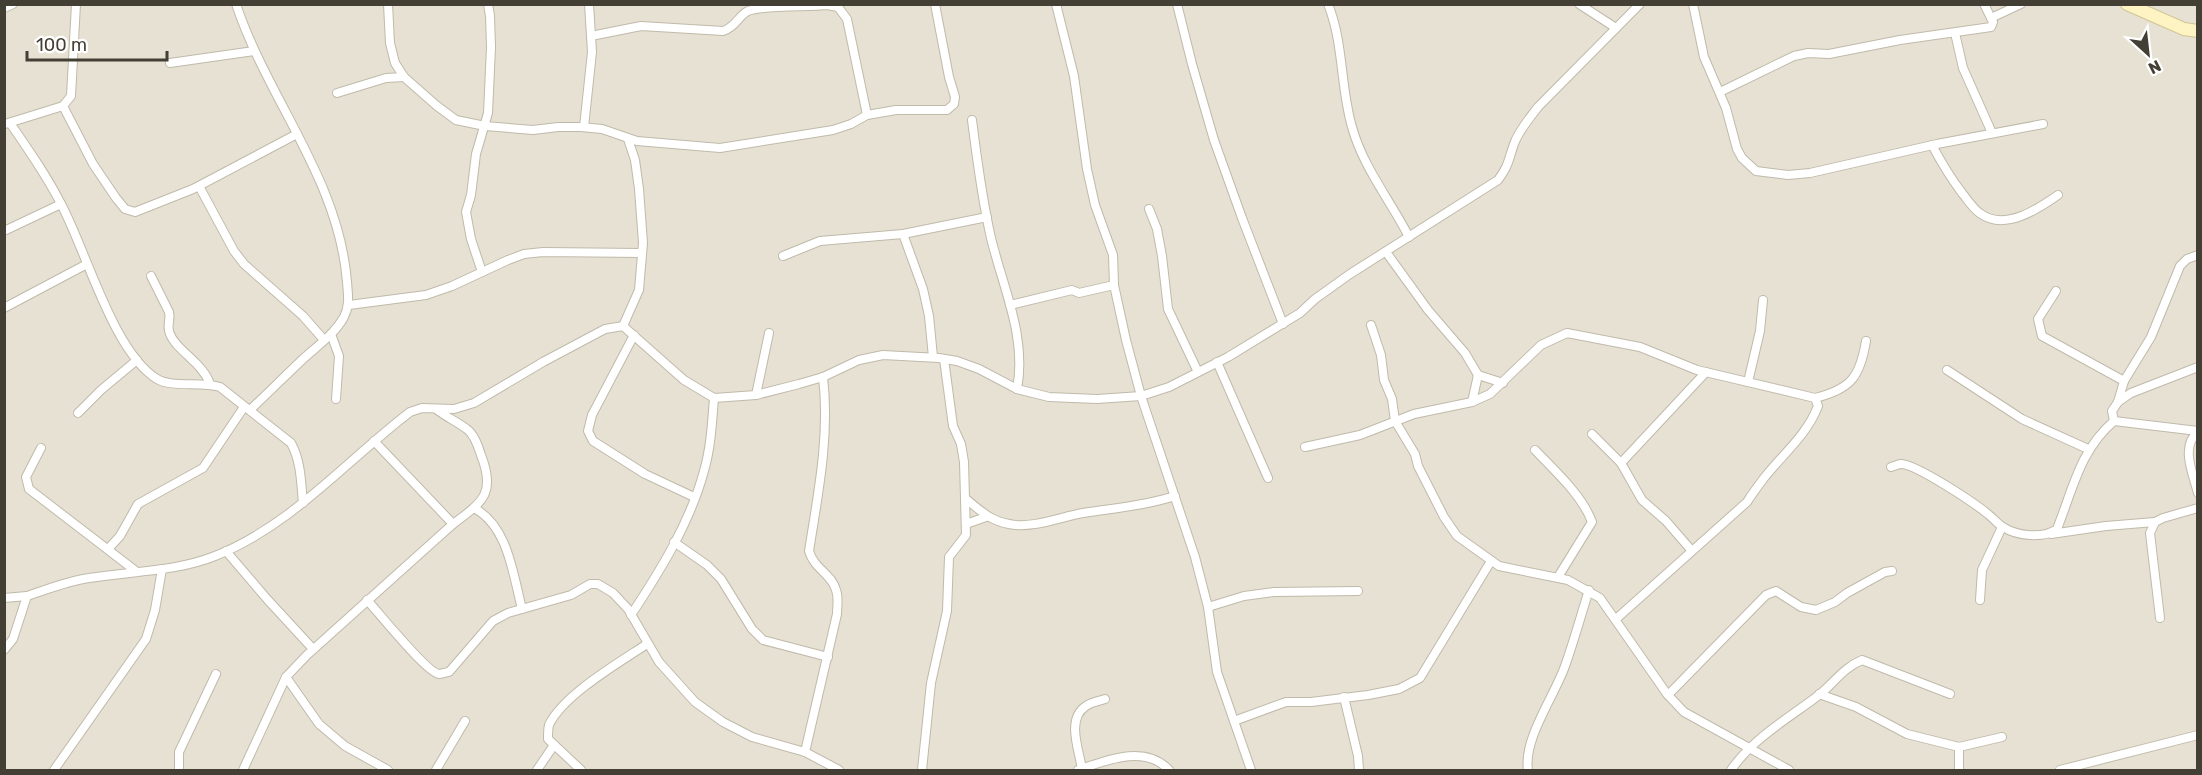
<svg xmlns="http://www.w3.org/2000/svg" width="2202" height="775" font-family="Rubik,sans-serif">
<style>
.residential{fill:#e6e1d3}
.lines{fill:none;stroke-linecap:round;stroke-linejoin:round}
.street-casing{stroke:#c0baaa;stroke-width:10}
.secondary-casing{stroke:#d1c595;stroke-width:14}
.street{stroke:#fff;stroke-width:8}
.secondary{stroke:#fdf3c3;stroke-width:12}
</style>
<rect width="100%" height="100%" fill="#f2efe5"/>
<!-- residential -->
<rect class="residential" x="5" y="5" width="2192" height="765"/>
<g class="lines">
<defs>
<g id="street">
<path d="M 236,4 C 268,100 339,179 347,282 C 348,295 350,305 344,317 C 334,335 317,346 303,359 C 285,376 268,393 250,410"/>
<polyline points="388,4 390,43 395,63 404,77 437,106 456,120 485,126 533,130 558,127 581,127 602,129 637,141 720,148 833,130 851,124 867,115 896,110 947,110 954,104 955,97 949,77 935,4"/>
<polyline points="1056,4 1074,76 1087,169 1095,205 1113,255 1114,285 1126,340 1141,396 1195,557 1208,607 1217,672 1251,770"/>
<polyline points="1177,4 1192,64 1214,140 1242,218 1283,324"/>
<path d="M 1328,4 C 1344,44 1340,86 1352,127 C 1363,167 1390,200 1409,237"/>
<polyline points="1579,4 1616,28"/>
<polyline points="1693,4 1704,57 1726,108 1737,149 1742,158 1756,171 1788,175 1810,173 1937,144 2043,124"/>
<polyline points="4,8 13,4"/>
<polyline points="1991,18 2021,4"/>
<polyline points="1955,33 1963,68 1992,133"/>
<path d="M 591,36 L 641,26 L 723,31 C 736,27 738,16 748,11 C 762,5 809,7 827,5 L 838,7 L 847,19 L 867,115"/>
<polyline points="170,63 254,51"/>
<polyline points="1720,92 1794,56 1808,53 1829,54 1900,40 1991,27 1993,22 1984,4"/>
<polyline points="337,93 386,78 404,77"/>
<polyline points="63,106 93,164 116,198 125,209 135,212 193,189 297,134"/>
<path d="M 972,120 C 977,160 982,199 991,238 C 1003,288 1027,337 1017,389"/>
<path d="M 10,123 C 28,149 47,176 61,204 C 86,250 113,352 157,379 C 172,388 201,381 220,387 L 291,443 C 301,461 301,482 303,503"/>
<polyline points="5,124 63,106 71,96 76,4"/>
<polyline points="584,127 592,52 589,4"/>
<path d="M 1932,145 C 1941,162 1950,177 1962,193 C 1968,200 1973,209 1981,214 C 2005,231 2038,209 2058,195"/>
<polyline points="199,186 234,251 244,264 303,316 324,340"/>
<polyline points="1149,209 1157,229 1162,256 1168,309 1198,372"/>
<polyline points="4,231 61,204"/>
<polyline points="903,234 923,289 929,316 933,357"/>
<polyline points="1386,252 1428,310 1465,353 1478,375 1503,383"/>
<polyline points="783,256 820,241 903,234 987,217"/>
<polyline points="482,272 471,239 466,212 471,195 476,154 488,113 491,47 490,16 488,4"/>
<path d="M 151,276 L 169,312 C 171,319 167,324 169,331 C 174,350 202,361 210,384"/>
<polyline points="2056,291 2038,319 2042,336 2124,381"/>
<polyline points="349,305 426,295 452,286 508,260 524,254 543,252 642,253"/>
<polyline points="1010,305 1072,290 1079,293 1114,285"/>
<polyline points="4,308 87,264"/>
<polyline points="1371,325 1381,355 1384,380 1392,399 1395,421 1415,454 1418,466 1444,517 1457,536 1499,566 1568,580 1600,598 1667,694 1684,712 1789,770"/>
<polyline points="623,326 639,290 643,243 639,189 635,160 628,139"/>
<polyline points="331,334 339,356 336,399"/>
<polyline points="634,335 592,415 588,431 593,441 645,474 694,497"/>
<polyline points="1217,362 1268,478"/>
<polyline points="1947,370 2022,419 2088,449"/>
<polyline points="1748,382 1760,331 1763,300"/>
<polyline points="756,395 769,333"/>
<path d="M 1815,398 C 1851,389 1860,377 1866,341"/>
<polyline points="1472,402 1478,375"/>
<polyline points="2118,402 2124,381 2151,337 2180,266 2187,259 2198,255"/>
<path d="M 436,409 C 446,417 458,422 468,430 C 475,436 478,446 481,455 C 496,493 483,502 453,524"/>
<polyline points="78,413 101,390 137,360"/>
<polyline points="2114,421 2112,411 2118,402 2131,393 2198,367"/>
<path d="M 2198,432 C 2180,446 2193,474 2198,493"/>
<polyline points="1592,434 1621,463 1642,500 1666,521 1692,551"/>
<path d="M 1305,447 L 1360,435 L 1414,414 L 1472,402 L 1490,394 L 1541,345 L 1567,333 L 1640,347 L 1697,370 L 1815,398 L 1818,406 C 1807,435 1783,454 1764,478 C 1758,486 1752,494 1747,502 L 1616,619"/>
<polyline points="41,448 26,477 29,489 137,572"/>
<path d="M 1535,450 C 1555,471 1582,495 1592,522 L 1558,577"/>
<polyline points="1621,463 1706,372"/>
<path d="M 1891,467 C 1894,466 1897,465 1900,464 C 1915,463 1976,504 1989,515 C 1994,519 1998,524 2003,527 C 2017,536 2043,539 2057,529 C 2073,489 2080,450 2114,421 L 2198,431"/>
<path d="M 966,499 C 981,511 989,520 1009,524 C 1032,529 1060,517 1083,513 C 1114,508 1144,506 1175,496"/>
<path d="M 474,508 C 508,526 513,574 522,609"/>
<polyline points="966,524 986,517"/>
<polyline points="2051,534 2106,526 2155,522"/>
<polyline points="674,542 707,565 721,579 752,629 763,640 828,657"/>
<polyline points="108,549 120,536 138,504 203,468 244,407"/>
<polyline points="226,551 267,599 313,649"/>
<polyline points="4,598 27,596"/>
<path d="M 367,600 C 379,613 427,673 439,674 C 440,674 448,672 449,672 L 493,621 L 508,613 L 571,595 L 590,584 L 598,584 L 613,593 L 628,609 L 659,662 L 695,702 L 723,722 L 752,737 L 805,752 L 839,770"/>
<polyline points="1980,600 1982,570 2002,527"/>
<polyline points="1208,607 1244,596 1274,592 1358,591"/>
<path d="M 631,615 C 660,571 690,523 704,471 C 711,447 712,423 714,398"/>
<polyline points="2160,618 2150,533 2155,522 2163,518 2198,508"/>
<path d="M 4,650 L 13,639 L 27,596 C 48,589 68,581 89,578 C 131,571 175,572 215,556 C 291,526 346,461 410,412 L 422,408 L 454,409 L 474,403 L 543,362 L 605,329 L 623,326 L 684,380 L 714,398 L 756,395 L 799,384 L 823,377 L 859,360 L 883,355 L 939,358 L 957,361 L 979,369 L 1017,389 L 1049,397 L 1097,399 L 1141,396 L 1169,387 L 1228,357 L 1300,313 L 1315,299 L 1350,274 L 1498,180 C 1509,165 1508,161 1514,144 C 1519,130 1529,119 1538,107 L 1640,4"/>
<polyline points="286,677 319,724 345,746 388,770"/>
<polyline points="1819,694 1856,707 1907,734 1959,747 2002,737"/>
<polyline points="1668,695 1766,595 1776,591 1801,607 1816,610 1835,602 1847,593 1885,572 1892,571"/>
<polyline points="1344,697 1358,756 1359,770"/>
<polyline points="1234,721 1286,702 1311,702 1368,695 1399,689 1420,678 1491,561"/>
<polyline points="1959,747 1959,770"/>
<path d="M 805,752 L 837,614 C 837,606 839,598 836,590 C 832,574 814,569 809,551 C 818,494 830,435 823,377"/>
<path d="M 1082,769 C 1079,750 1066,719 1086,706 C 1091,702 1099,701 1105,699"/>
<polyline points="54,770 146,639 155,610 162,569"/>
<polyline points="179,770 179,752 216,674"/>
<polyline points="243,770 286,677 307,655 453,524 374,441"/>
<polyline points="436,770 465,721"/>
<polyline points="537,770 554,745"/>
<path d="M 581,770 L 548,739 C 548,734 548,729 549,725 C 563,695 620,662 647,644"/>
<polyline points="922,770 931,683 947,611 949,557 966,535 964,462 961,444 953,426 944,359"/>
<path d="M 1078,770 C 1107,760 1145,744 1169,770"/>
<path d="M 1528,770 C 1523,739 1555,695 1565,666 C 1574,641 1581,615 1589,590"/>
<path d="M 1731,770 C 1753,738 1789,718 1819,695 C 1834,683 1843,668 1862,660 L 1950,694"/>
<polyline points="2060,770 2198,735"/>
</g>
<polyline id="secondary" points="2127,4 2184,29 2198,31"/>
</defs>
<!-- street casing -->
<use href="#street" class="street-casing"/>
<!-- secondary casing -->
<use href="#secondary" class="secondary-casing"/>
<!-- street -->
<use href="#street" class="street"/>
<!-- secondary -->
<use href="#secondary" class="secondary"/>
</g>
<!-- border -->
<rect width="2202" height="775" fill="none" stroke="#443f34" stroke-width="12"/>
<!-- north arrow -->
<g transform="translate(2148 54) rotate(153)" stroke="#ffffff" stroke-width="4.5" paint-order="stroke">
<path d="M0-4.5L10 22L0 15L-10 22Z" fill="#443f34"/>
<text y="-9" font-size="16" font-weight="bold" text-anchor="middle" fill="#443f34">N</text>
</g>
<!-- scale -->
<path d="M27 51v9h140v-9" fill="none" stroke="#443f34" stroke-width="3"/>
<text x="36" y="51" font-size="18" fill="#443f34" stroke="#ffffff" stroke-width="4.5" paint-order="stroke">100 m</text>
</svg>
